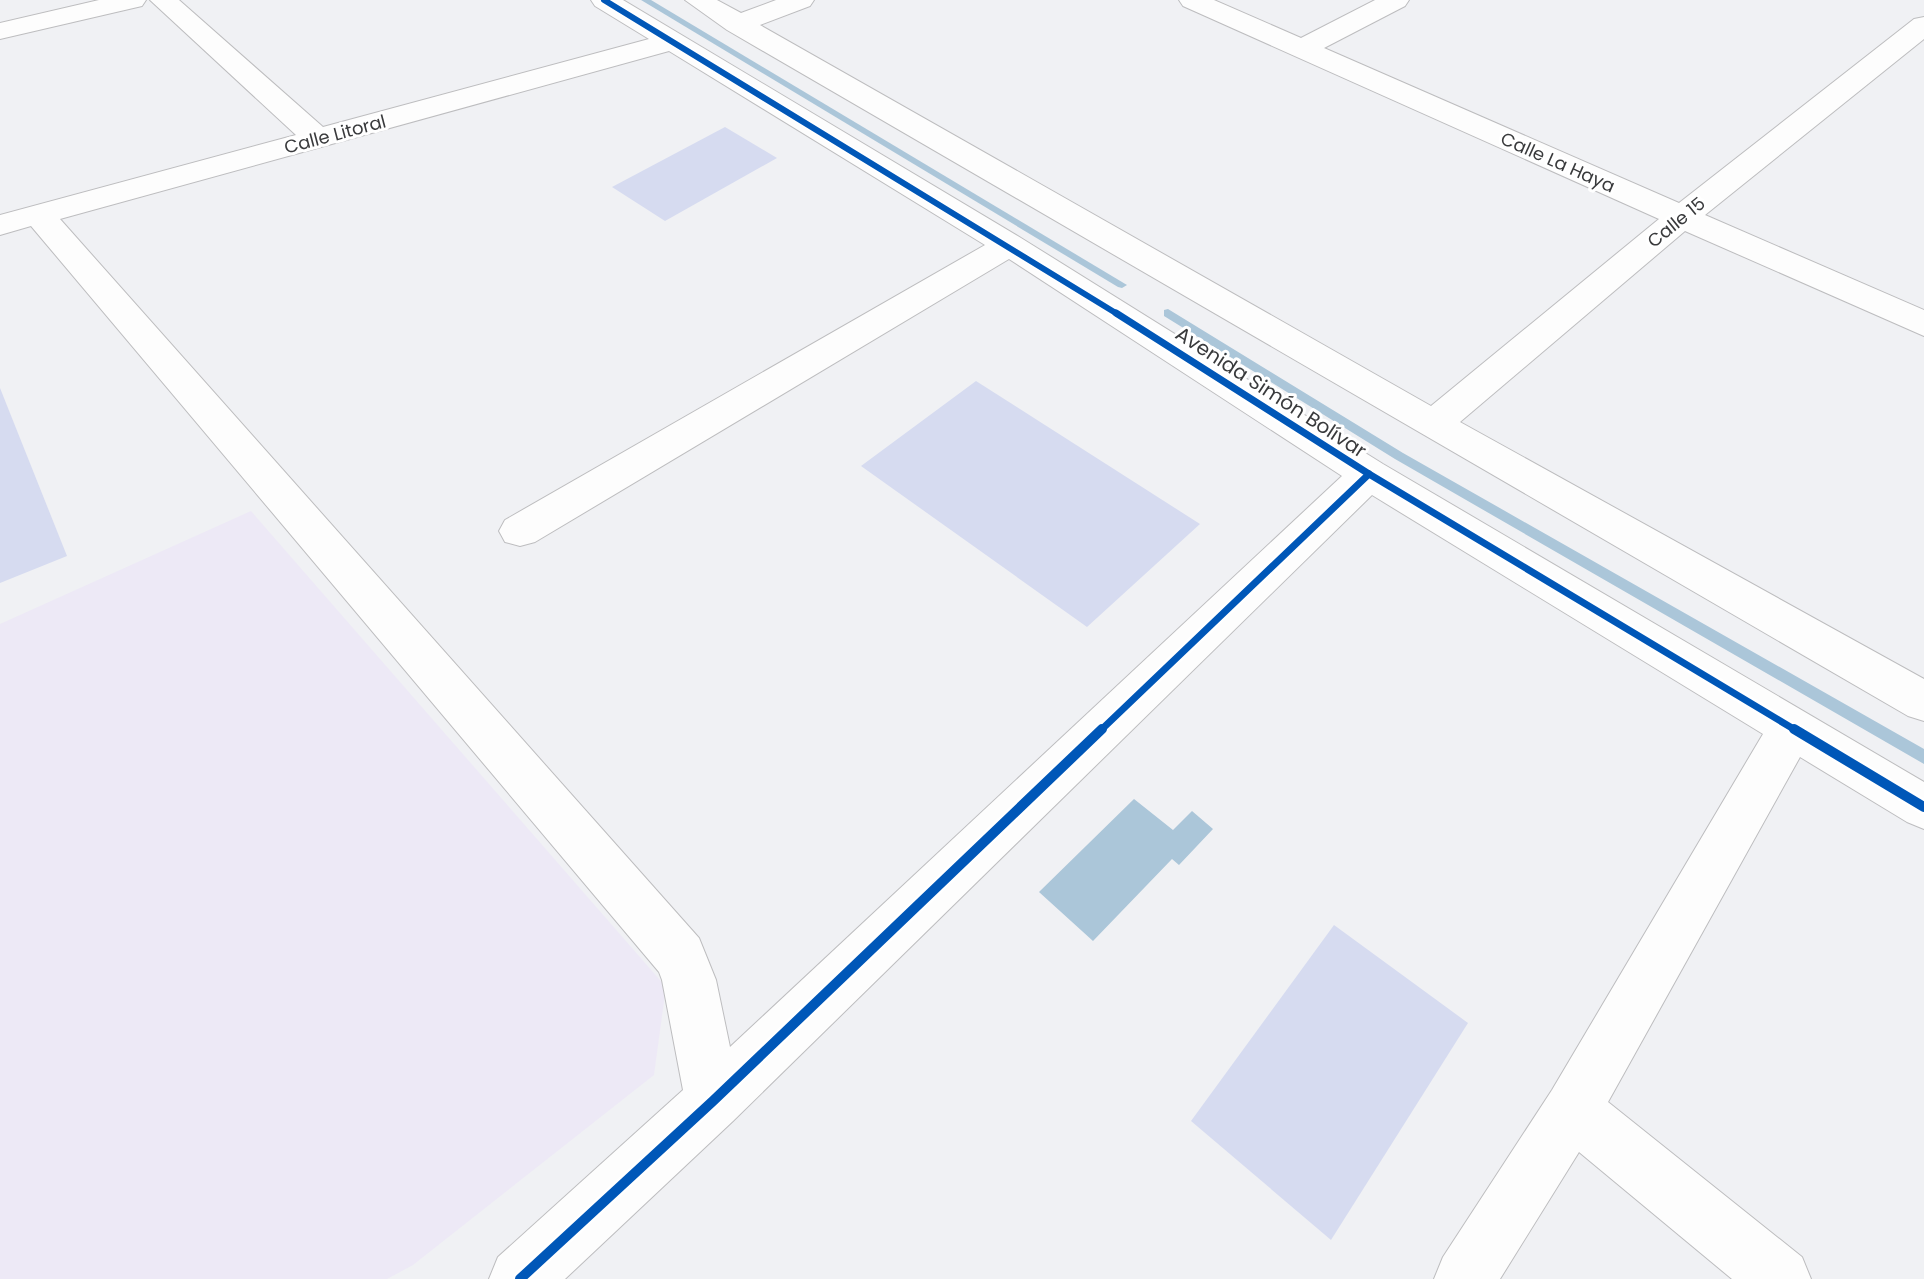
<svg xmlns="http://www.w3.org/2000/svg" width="1924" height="1279" font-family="Poppins,sans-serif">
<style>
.education{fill:#ede9f6}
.green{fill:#d6dbf0}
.water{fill:#abc6d9}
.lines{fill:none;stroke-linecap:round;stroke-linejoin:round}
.stream{fill:#abc6d9;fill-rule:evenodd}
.minor-casing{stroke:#bdbdbf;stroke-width:2}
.minor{fill:#fdfdfd;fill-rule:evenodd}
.cycleway-far2-casing{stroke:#fff;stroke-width:9}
.cycleway-far1-casing{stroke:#fff;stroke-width:12}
.cycleway-casing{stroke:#fff;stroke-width:15}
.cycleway-far2{stroke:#0057b8;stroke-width:6}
.cycleway-far1{stroke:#0057b8;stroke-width:7}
.cycleway{stroke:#0057b8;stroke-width:10}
.labels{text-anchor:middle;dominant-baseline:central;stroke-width:6;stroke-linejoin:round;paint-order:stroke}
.far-street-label{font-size:18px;fill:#393a3c;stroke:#fff}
.street-label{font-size:20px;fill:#393a3c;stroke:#fff}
</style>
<rect width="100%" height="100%" fill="#f0f1f4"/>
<!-- education -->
<polygon class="education" points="251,511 666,987 654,1075 413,1265 387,1279 0,1279 0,624"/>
<!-- green -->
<g class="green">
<polygon points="725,127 777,158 665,221 612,187"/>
<polygon points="976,381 1200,524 1087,627 861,466"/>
<polygon points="0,388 67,556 0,583"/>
<polygon points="1334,925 1468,1023 1331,1240 1191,1121"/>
</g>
<!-- water -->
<polygon class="water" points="1134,799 1173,830 1192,811 1213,829 1179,865 1172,859 1093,941 1039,892"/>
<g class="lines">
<!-- stream -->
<g class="stream">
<polygon points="641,0 651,0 1127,285 1122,288 1118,287"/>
<polygon points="1168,309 1403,453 1924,749 1924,764 1395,459 1164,316 1164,310"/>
</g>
<defs>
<g id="minor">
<polygon points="99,0 146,0 142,6 0,39 0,23"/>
<path d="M 150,0 L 179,0 L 323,127 L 649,39 L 595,6 L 591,0 L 623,0 L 1021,238 L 1383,464 L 1924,782 L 1924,829 L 1907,822 L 1800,757 L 1608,1102 L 1802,1257 L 1811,1279 L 1732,1279 L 1579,1152 L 1500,1279 L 1434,1279 L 1443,1257 L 1552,1090 L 1763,734 L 1372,495 L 733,1121 L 565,1279 L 489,1279 L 498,1257 L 683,1090 L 662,980 L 659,972 L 31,226 L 0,235 L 0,215 L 296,135 ZM 669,51 L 985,245 L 505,520 L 499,531 L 505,542 L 520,546 L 535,542 L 1009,259 L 1342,476 L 730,1047 L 716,980 L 699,938 L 60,219 Z"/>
<polygon points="685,0 717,0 741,13 776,0 814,0 810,6 760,25 1431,406 1659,219 1183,6 1179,0 1214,0 1301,38 1375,0 1409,0 1405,6 1324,48 1679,203 1914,19 1924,17 1924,39 1705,215 1924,310 1924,336 1685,231 1460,422 1924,679 1924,721 1908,716 727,30"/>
</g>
</defs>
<!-- minor casing -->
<use href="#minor" class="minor-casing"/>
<!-- minor -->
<use href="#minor" class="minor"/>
<defs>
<polyline id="cycleway-far2" points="604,0 1119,315"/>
<g id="cycleway-far1">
<polyline points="1116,313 1369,474 1797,731"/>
<polyline points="1100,731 1369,474"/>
</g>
<g id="cycleway">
<polyline points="1794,729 1924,807"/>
<polyline points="520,1279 713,1101 1102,729"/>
</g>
</defs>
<!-- cycleway-far2 casing -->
<use href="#cycleway-far2" class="cycleway-far2-casing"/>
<!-- cycleway-far1 casing -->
<use href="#cycleway-far1" class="cycleway-far1-casing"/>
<!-- cycleway casing -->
<use href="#cycleway" class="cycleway-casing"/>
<!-- cycleway-far2 -->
<use href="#cycleway-far2" class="cycleway-far2"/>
<!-- cycleway-far1 -->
<use href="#cycleway-far1" class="cycleway-far1"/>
<!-- cycleway -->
<use href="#cycleway" class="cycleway"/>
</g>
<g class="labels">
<!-- far-street labels -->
<g class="far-street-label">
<text transform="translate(335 134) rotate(-15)">Calle Litoral</text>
<text transform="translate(1558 162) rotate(24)">Calle La Haya</text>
<text transform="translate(1676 222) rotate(-39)">Calle 15</text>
</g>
<!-- street labels -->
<g class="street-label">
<text transform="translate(1271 392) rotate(33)">Avenida Simón Bolívar</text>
</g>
</g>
</svg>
